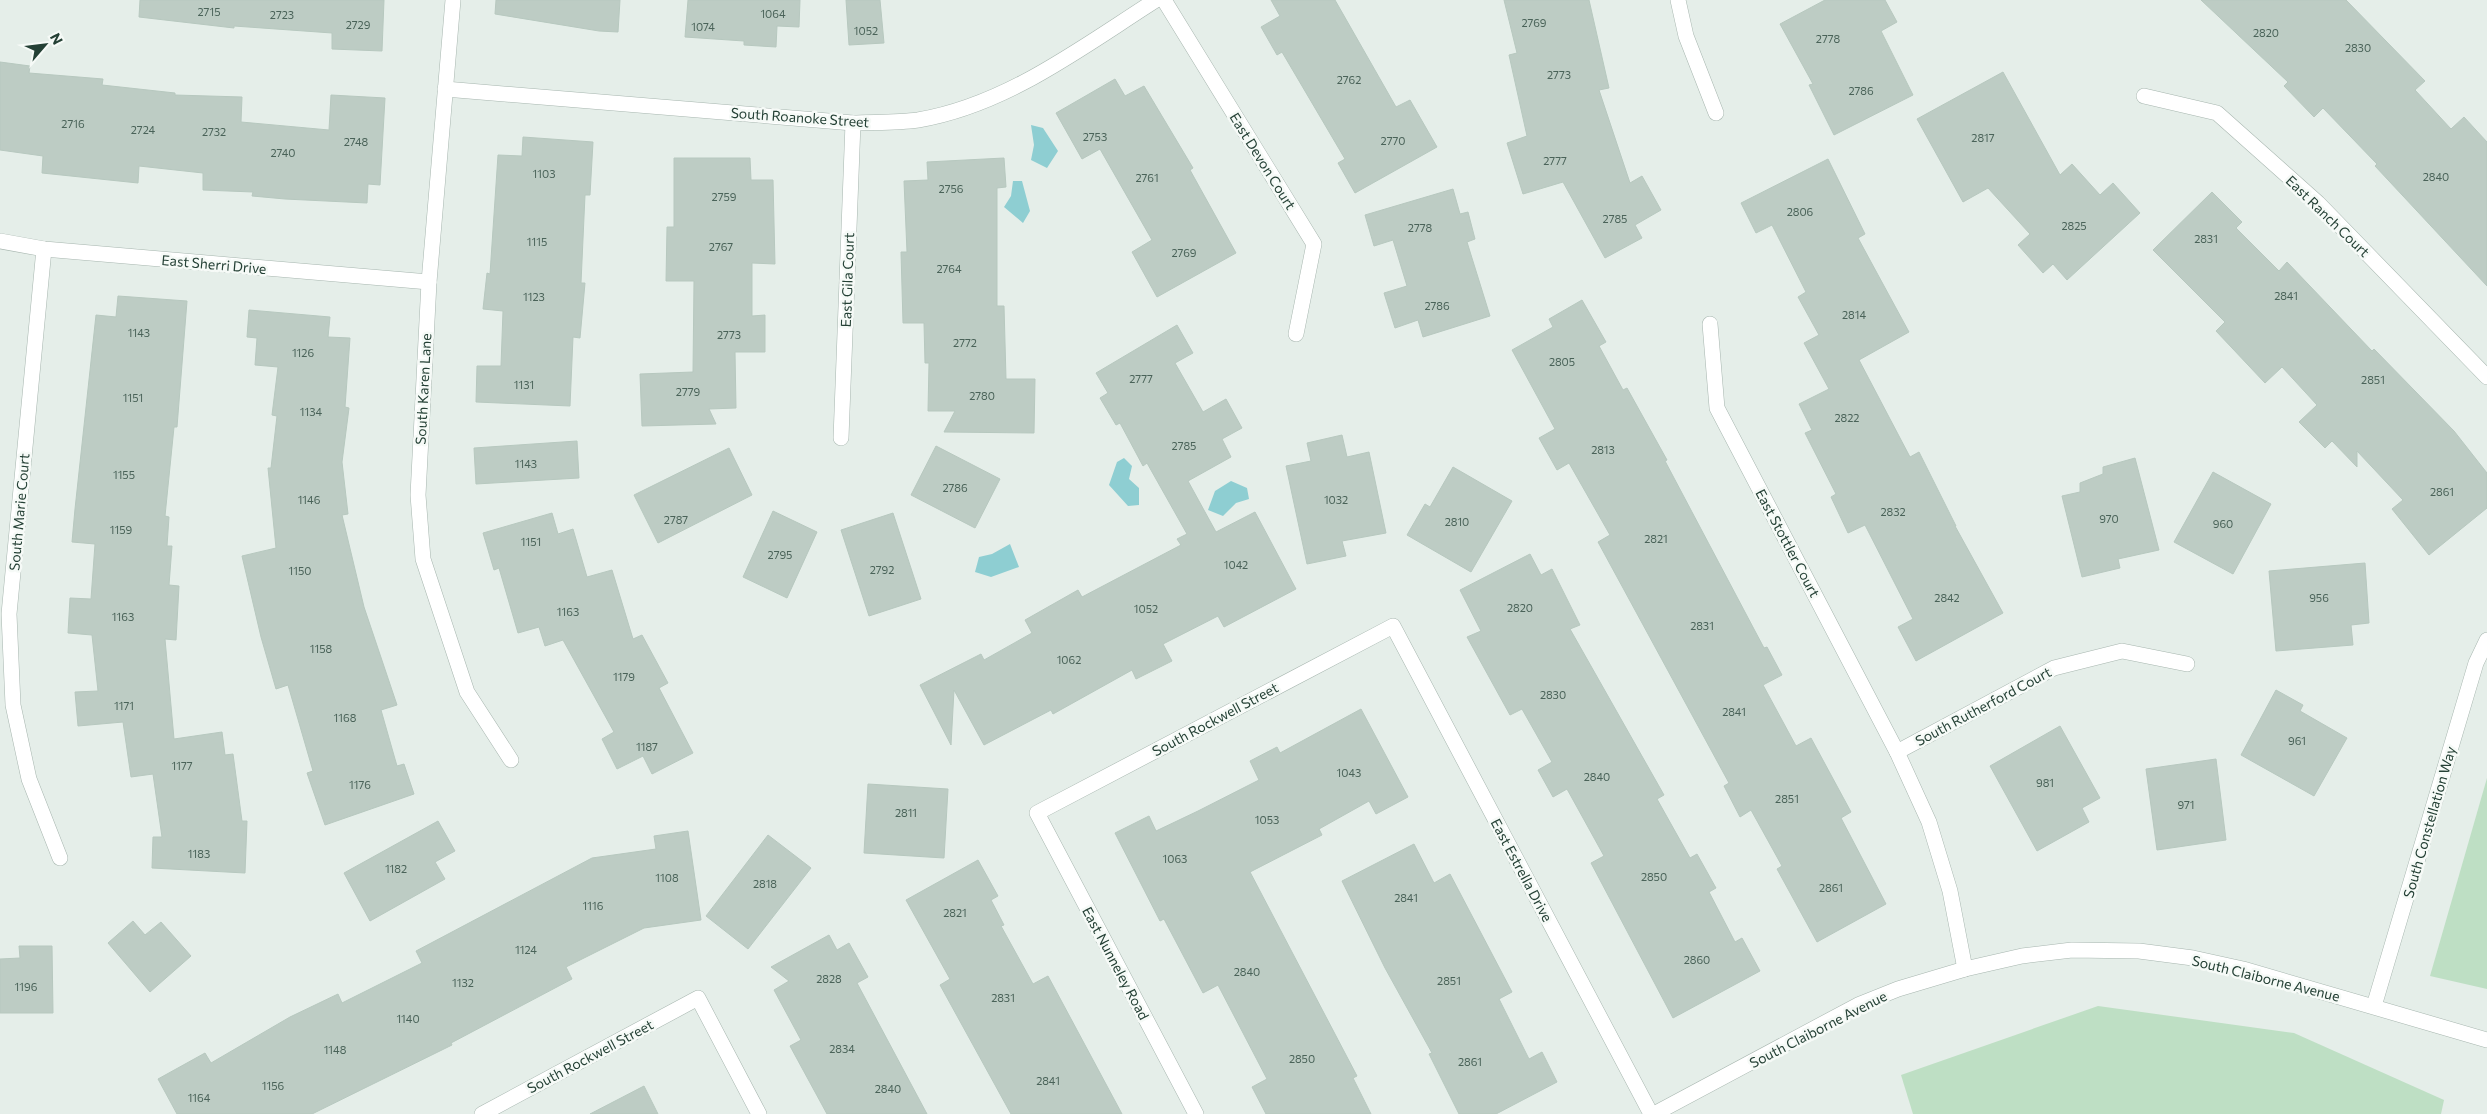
<svg xmlns="http://www.w3.org/2000/svg" width="2487" height="1114" font-family="Commissioner,sans-serif">
<style>
.green{fill:#bedfc4}
.water{fill:#8eced2}
.building{fill:#bdccc4;stroke:#b7c8bf}
.lines{fill:none;stroke-linecap:round;stroke-linejoin:round}
.minor-casing{stroke:#a7b6af;stroke-width:16}
.minor{stroke:#fff;stroke-width:15}
.labels{text-anchor:middle;dominant-baseline:central;stroke-width:5;stroke-linejoin:round;paint-order:stroke}
.number-label{font-size:11px;fill:#4a6359}
.street-label{font-size:14px;fill:#244035;stroke:#f6faf7}
</style>
<rect width="100%" height="100%" fill="#e5eee9"/>
<!-- green -->
<g class="green">
<polygon points="2487,778 2487,989 2430,976"/>
<polygon points="2098,1006 2294,1033 2444,1100 2441,1114 1913,1114 1901,1075"/>
</g>
<!-- water -->
<g class="water">
<polygon points="1031,125 1043,128 1058,151 1047,168 1031,160 1034,145"/>
<polygon points="1013,181 1022,181 1030,211 1023,223 1004,207 1011,196"/>
<polygon points="1124,458 1132,466 1129,479 1139,488 1139,505 1128,506 1109,485 1117,462"/>
<polygon points="1231,481 1247,488 1249,499 1236,503 1223,516 1208,510 1215,491"/>
<polygon points="1010,544 1019,567 991,577 975,572 979,557 992,554"/>
</g>
<!-- building -->
<g class="building">
<polygon points="140,0 384,0 382,51 332,49 332,33 234,26 234,28 139,17"/>
<polygon points="496,0 620,0 618,32 599,31 495,14"/>
<polygon points="688,0 800,0 799,27 777,26 776,47 744,45 744,41 685,37"/>
<polygon points="846,0 880,0 884,43 849,45"/>
<polygon points="1271,0 1335,0 1396,107 1410,100 1437,147 1355,193 1338,163 1345,159 1282,52 1277,55 1261,27 1280,16"/>
<polygon points="1504,0 1589,0 1609,88 1599,90 1630,183 1642,176 1661,210 1635,225 1642,238 1605,258 1563,182 1523,194 1507,143 1527,136 1509,55 1517,53"/>
<polygon points="1825,0 1885,0 1897,22 1881,31 1913,95 1834,135 1809,85 1813,84 1780,24"/>
<polygon points="2201,0 2346,0 2425,81 2415,90 2451,129 2464,117 2487,142 2487,286 2375,166 2377,164 2323,108 2314,117 2284,86 2288,82"/>
<polygon points="0,62 30,66 29,73 103,79 102,85 175,93 175,95 242,97 241,122 329,130 331,95 385,98 380,185 368,184 367,203 285,199 252,196 253,192 203,190 203,173 139,166 138,183 42,173 43,156 0,150"/>
<polygon points="2003,72 2060,175 2072,164 2100,195 2113,183 2140,213 2067,280 2053,264 2043,273 2018,245 2030,234 1988,188 1963,202 1917,119"/>
<polygon points="1115,79 1125,96 1144,86 1193,168 1190,170 1236,253 1157,297 1132,252 1152,240 1100,149 1082,159 1056,113"/>
<polygon points="523,137 593,142 590,195 585,195 581,283 585,283 580,338 573,337 570,406 476,402 477,366 501,366 503,311 483,309 487,273 490,274 498,155 522,156"/>
<polygon points="674,158 750,158 751,180 773,180 775,264 752,263 752,316 765,315 765,352 735,352 736,408 709,409 716,424 642,426 640,374 693,372 694,281 666,281 667,227 674,227"/>
<polygon points="1004,158 1006,187 997,188 997,306 1004,306 1006,379 1035,379 1034,433 944,432 955,411 928,411 929,363 925,363 924,323 903,323 901,252 907,252 904,181 928,180 927,162"/>
<polygon points="1828,159 1865,234 1858,238 1909,332 1859,360 1910,457 1919,452 1956,526 1955,526 2003,613 1916,661 1898,627 1913,619 1865,525 1848,533 1831,497 1836,494 1805,433 1812,430 1799,404 1829,389 1804,343 1819,335 1798,297 1806,292 1772,225 1756,233 1741,203"/>
<polygon points="1453,189 1460,214 1468,212 1475,239 1467,242 1490,316 1423,337 1418,320 1395,328 1384,293 1407,286 1393,240 1374,246 1365,215"/>
<polygon points="2212,192 2242,222 2236,228 2279,271 2287,262 2372,351 2374,349 2454,431 2487,473 2487,508 2429,555 2392,509 2403,500 2357,451 2357,467 2332,441 2325,448 2299,422 2317,405 2282,367 2265,383 2216,331 2225,322 2153,250"/>
<polygon points="118,296 187,301 177,427 174,427 165,516 169,517 167,546 172,546 169,585 179,586 176,640 165,639 174,739 222,732 225,755 233,754 242,821 247,821 245,873 152,868 153,837 162,837 153,774 131,777 123,722 78,726 75,692 98,691 92,635 68,633 70,598 91,599 95,544 72,542 75,509 96,315 116,317"/>
<polygon points="1582,300 1606,342 1599,346 1623,390 1627,388 1667,460 1665,461 1764,648 1767,647 1782,675 1763,685 1796,746 1811,738 1851,812 1841,818 1886,904 1817,942 1777,869 1782,866 1751,810 1740,817 1724,786 1729,783 1598,542 1610,535 1569,463 1557,470 1539,438 1555,429 1512,350 1553,327 1549,319"/>
<polygon points="249,310 330,317 328,337 350,338 345,407 349,408 342,462 348,514 342,515 364,607 397,705 381,710 397,766 404,764 414,794 325,825 307,773 313,771 288,685 276,689 261,637 242,556 276,548 268,468 271,468 277,416 272,415 278,367 255,365 257,338 247,337"/>
<polygon points="1177,325 1193,353 1175,363 1203,412 1226,399 1242,428 1222,439 1231,457 1188,481 1216,532 1255,512 1296,589 1224,627 1218,616 1163,644 1172,661 1136,679 1132,670 1053,714 1051,710 984,745 954,690 951,745 920,685 981,654 984,660 1032,633 1025,620 1078,590 1082,597 1181,545 1177,539 1187,534 1147,463 1143,466 1120,423 1116,425 1100,398 1108,393 1096,373"/>
<polygon points="1342,435 1347,457 1369,452 1386,533 1342,541 1346,556 1307,564 1286,466 1311,461 1307,443"/>
<polygon points="577,441 579,478 476,484 474,448"/>
<polygon points="936,446 1000,479 975,528 911,495"/>
<polygon points="729,448 752,495 658,543 634,495"/>
<polygon points="2135,458 2159,550 2118,559 2120,568 2082,577 2062,496 2080,492 2080,483 2103,474 2103,467"/>
<polygon points="1453,467 1512,501 1471,572 1407,535 1425,504 1430,507"/>
<polygon points="2213,472 2271,504 2233,574 2174,542"/>
<polygon points="773,511 817,532 787,598 743,577"/>
<polygon points="552,513 558,534 573,529 587,577 612,570 633,639 642,635 668,683 659,688 693,753 652,774 643,756 617,769 602,739 614,732 563,640 545,646 539,627 518,633 499,568 494,570 483,533"/>
<polygon points="893,513 921,599 869,616 841,530"/>
<polygon points="1530,554 1541,575 1552,569 1580,625 1570,629 1664,795 1657,799 1690,858 1697,854 1716,888 1709,892 1735,942 1742,938 1760,971 1673,1018 1591,863 1604,856 1567,789 1553,797 1538,770 1552,762 1522,709 1510,715 1467,637 1481,631 1460,590"/>
<polygon points="2365,563 2369,623 2351,625 2353,645 2276,651 2269,571"/>
<polygon points="2276,690 2303,705 2300,711 2347,738 2314,796 2241,755"/>
<polygon points="1361,709 1408,797 1376,814 1369,801 1319,829 1322,835 1250,872 1357,1076 1353,1078 1371,1114 1266,1114 1252,1087 1267,1079 1218,985 1203,993 1164,919 1160,921 1115,833 1149,816 1156,831 1198,811 1259,780 1250,761 1277,747 1280,753"/>
<polygon points="2060,726 2100,798 2082,808 2089,822 2037,851 1990,766"/>
<polygon points="2216,759 2226,840 2157,850 2146,769"/>
<polygon points="868,784 948,789 944,858 864,853"/>
<polygon points="438,821 455,851 435,862 445,879 370,921 344,873"/>
<polygon points="688,831 701,920 644,928 566,967 572,979 451,1043 452,1045 312,1114 177,1114 158,1079 205,1053 211,1063 290,1017 338,994 342,1003 422,963 416,951 592,858 656,849 654,836"/>
<polygon points="768,835 811,868 748,949 706,916"/>
<polygon points="1414,844 1434,883 1450,874 1512,992 1499,999 1529,1059 1542,1052 1557,1082 1496,1114 1459,1114 1429,1054 1432,1053 1385,968 1342,881"/>
<polygon points="978,860 998,896 991,900 1004,925 1001,926 1033,984 1048,976 1122,1114 1011,1114 940,985 950,979 906,900"/>
<polygon points="133,921 145,935 161,922 191,956 150,992 108,943"/>
<polygon points="829,935 837,950 849,943 868,977 857,983 927,1114 827,1114 790,1046 801,1040 774,990 789,981 771,967"/>
<polygon points="19,946 52,946 53,1013 0,1013 0,959 20,958"/>
<polygon points="644,1086 658,1114 590,1114"/>
</g>
<g class="lines">
<defs>
<g id="minor">
<polyline points="453,0 429,282 418,495 423,559 467,692 511,760"/>
<polyline points="1164,0 1314,244 1296,334"/>
<polyline points="1678,0 1686,36 1716,113"/>
<path d="M 445,89 L 853,123 C 874,122 897,123 918,120 C 1007,105 1082,47 1156,0"/>
<polyline points="2144,96 2217,113 2318,203 2487,377"/>
<polyline points="0,241 44,249 429,282"/>
<polyline points="44,249 9,614 13,705 29,779 60,858"/>
<polyline points="1710,324 1717,408 1897,752 1929,822 1950,891 1965,969"/>
<polyline points="841,438 853,123"/>
<polyline points="1897,752 2054,668 2122,651 2187,664"/>
<polyline points="2374,1006 2476,663 2487,640"/>
<polyline points="482,1114 698,998 759,1114"/>
<polyline points="1196,1114 1037,813 1393,626 1651,1114"/>
<polyline points="1654,1114 1858,1005 1898,989 1965,969 2022,956 2072,950 2139,951 2193,958 2243,969 2487,1040"/>
</g>
</defs>
<!-- minor casing -->
<use href="#minor" class="minor-casing"/>
<!-- minor -->
<use href="#minor" class="minor"/>
</g>
<g class="labels">
<!-- number labels -->
<g class="number-label">
<text x="209" y="11">2715</text>
<text x="773" y="13">1064</text>
<text x="282" y="14">2723</text>
<text x="1534" y="22">2769</text>
<text x="358" y="24">2729</text>
<text x="703" y="26">1074</text>
<text x="866" y="30">1052</text>
<text x="2266" y="32">2820</text>
<text x="1828" y="38">2778</text>
<text x="2358" y="47">2830</text>
<text x="1559" y="74">2773</text>
<text x="1349" y="79">2762</text>
<text x="1861" y="90">2786</text>
<text x="73" y="123">2716</text>
<text x="143" y="129">2724</text>
<text x="214" y="131">2732</text>
<text x="1095" y="136">2753</text>
<text x="1983" y="137">2817</text>
<text x="1393" y="140">2770</text>
<text x="356" y="141">2748</text>
<text x="283" y="152">2740</text>
<text x="1555" y="160">2777</text>
<text x="544" y="173">1103</text>
<text x="2436" y="176">2840</text>
<text x="1147" y="177">2761</text>
<text x="951" y="188">2756</text>
<text x="724" y="196">2759</text>
<text x="1800" y="211">2806</text>
<text x="1615" y="218">2785</text>
<text x="2074" y="225">2825</text>
<text x="1420" y="227">2778</text>
<text x="2206" y="238">2831</text>
<text x="537" y="241">1115</text>
<text x="721" y="246">2767</text>
<text x="1184" y="252">2769</text>
<text x="949" y="268">2764</text>
<text x="2286" y="295">2841</text>
<text x="534" y="296">1123</text>
<text x="1437" y="305">2786</text>
<text x="1854" y="314">2814</text>
<text x="139" y="332">1143</text>
<text x="729" y="334">2773</text>
<text x="965" y="342">2772</text>
<text x="303" y="352">1126</text>
<text x="1562" y="361">2805</text>
<text x="1141" y="378">2777</text>
<text x="2373" y="379">2851</text>
<text x="524" y="384">1131</text>
<text x="688" y="391">2779</text>
<text x="982" y="395">2780</text>
<text x="133" y="397">1151</text>
<text x="311" y="411">1134</text>
<text x="1847" y="417">2822</text>
<text x="1184" y="445">2785</text>
<text x="1603" y="449">2813</text>
<text x="526" y="463">1143</text>
<text x="124" y="474">1155</text>
<text x="955" y="487">2786</text>
<text x="2442" y="491">2861</text>
<text x="309" y="499">1146</text>
<text x="1336" y="499">1032</text>
<text x="1893" y="511">2832</text>
<text x="2109" y="518">970</text>
<text x="676" y="519">2787</text>
<text x="1457" y="521">2810</text>
<text x="2223" y="523">960</text>
<text x="121" y="529">1159</text>
<text x="1656" y="538">2821</text>
<text x="531" y="541">1151</text>
<text x="780" y="554">2795</text>
<text x="1236" y="564">1042</text>
<text x="882" y="569">2792</text>
<text x="300" y="570">1150</text>
<text x="1947" y="597">2842</text>
<text x="2319" y="597">956</text>
<text x="1520" y="607">2820</text>
<text x="1146" y="608">1052</text>
<text x="568" y="611">1163</text>
<text x="123" y="616">1163</text>
<text x="1702" y="625">2831</text>
<text x="321" y="648">1158</text>
<text x="1069" y="659">1062</text>
<text x="624" y="676">1179</text>
<text x="1553" y="694">2830</text>
<text x="124" y="705">1171</text>
<text x="1734" y="711">2841</text>
<text x="345" y="717">1168</text>
<text x="2297" y="740">961</text>
<text x="647" y="746">1187</text>
<text x="182" y="765">1177</text>
<text x="1349" y="772">1043</text>
<text x="1597" y="776">2840</text>
<text x="2045" y="782">981</text>
<text x="360" y="784">1176</text>
<text x="1787" y="798">2851</text>
<text x="2186" y="804">971</text>
<text x="906" y="812">2811</text>
<text x="1267" y="819">1053</text>
<text x="199" y="853">1183</text>
<text x="1175" y="858">1063</text>
<text x="396" y="868">1182</text>
<text x="1654" y="876">2850</text>
<text x="667" y="877">1108</text>
<text x="765" y="883">2818</text>
<text x="1831" y="887">2861</text>
<text x="1406" y="897">2841</text>
<text x="593" y="905">1116</text>
<text x="955" y="912">2821</text>
<text x="526" y="949">1124</text>
<text x="1697" y="959">2860</text>
<text x="1247" y="971">2840</text>
<text x="829" y="978">2828</text>
<text x="1449" y="980">2851</text>
<text x="463" y="982">1132</text>
<text x="26" y="986">1196</text>
<text x="1003" y="997">2831</text>
<text x="408" y="1018">1140</text>
<text x="842" y="1048">2834</text>
<text x="335" y="1049">1148</text>
<text x="1302" y="1058">2850</text>
<text x="1470" y="1061">2861</text>
<text x="1048" y="1080">2841</text>
<text x="273" y="1085">1156</text>
<text x="888" y="1088">2840</text>
<text x="199" y="1097">1164</text>
</g>
<!-- street labels -->
<g class="street-label">
<text transform="translate(800 117) rotate(4)">South Roanoke Street</text>
<text transform="translate(1263 161) rotate(58)">East Devon Court</text>
<text transform="translate(2328 216) rotate(44)">East Ranch Court</text>
<text transform="translate(214 264) rotate(5)">East Sherri Drive</text>
<text transform="translate(847 280) rotate(-88)">East Gila Court</text>
<text transform="translate(423 389) rotate(-87)">South Karen Lane</text>
<text transform="translate(19 512) rotate(-85)">South Marie Court</text>
<text transform="translate(1788 543) rotate(62)">East Stottler Court</text>
<text transform="translate(1983 706) rotate(-28)">South Rutherford Court</text>
<text transform="translate(1215 719) rotate(-28)">South Rockwell Street</text>
<text transform="translate(2429 822) rotate(-74)">South Constellation Way</text>
<text transform="translate(1522 870) rotate(62)">East Estrella Drive</text>
<text transform="translate(1116 963) rotate(62)">East Nunneley Road</text>
<text transform="translate(2266 978) rotate(14)">South Claiborne Avenue</text>
<text transform="translate(1818 1029) rotate(-27)">South Claiborne Avenue</text>
<text transform="translate(590 1056) rotate(-28)">South Rockwell Street</text>
</g>
</g>
<!-- north arrow -->
<g transform="translate(45 45) rotate(62)" stroke="#f6faf7" stroke-width="4" paint-order="stroke">
<path d="M0-4L9 19L0 12L-9 19Z" fill="#244035"/>
<text y="-8" font-size="14" font-weight="bold" text-anchor="middle" fill="#244035">N</text>
</g>
</svg>
